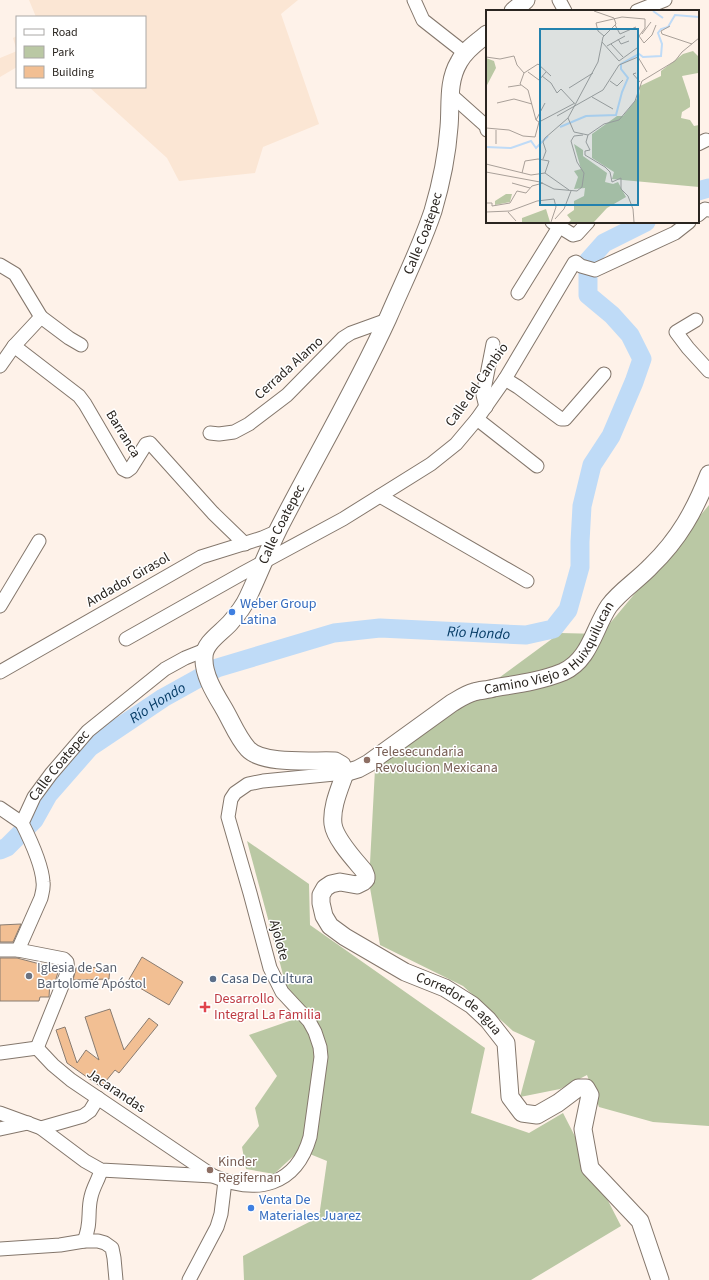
<svg xmlns="http://www.w3.org/2000/svg" width="709" height="1280" font-family="'Source Sans 3',sans-serif">
<style>
.built{fill:#fbe6d4}
.green{fill:#bac8a4}
.lines{fill:none;stroke-linecap:round;stroke-linejoin:round}
.river{stroke:#bfdbf7;stroke-width:19}
.building{fill:#f2bf93;stroke:#897c71}
.minor-casing{stroke:#84776c;stroke-width:15}
.major-casing{stroke:#84776c;stroke-width:19}
.minor{stroke:#fff;stroke-width:13}
.major{stroke:#fff;stroke-width:17}
.shop-dot{fill:#3f7fe0;stroke:#fff;stroke-width:1.5}
.education-dot{fill:#8d6e63;stroke:#fff;stroke-width:1.5}
.worship-dot{fill:#6b7280;stroke:#fff;stroke-width:1.5}
.service-dot{fill:#5c6f8a;stroke:#fff;stroke-width:1.5}
.health-dot{fill:#e0444e;stroke:#fff;stroke-width:1.5}
.labels{text-anchor:middle;dominant-baseline:central;stroke-width:3;stroke-linejoin:round;paint-order:stroke}
.street-label{font-size:14px;fill:#2a2520;stroke:#fff}
.shop-label{font-size:14px;fill:#366cbe;stroke:#fff;text-anchor:start}
.education-label{font-size:14px;fill:#785e54;stroke:#fff;text-anchor:start}
.worship-label{font-size:14px;fill:#5b616d;stroke:#fff;text-anchor:start}
.service-label{font-size:14px;fill:#4e5e75;stroke:#fff;text-anchor:start}
.health-label{font-size:14px;fill:#be3a42;stroke:#fff;text-anchor:start}
.water-label{font-size:15px;font-style:italic;fill:#063c66;stroke:#fff}
.inset-river{fill:none;stroke:#bfdbf7;stroke-width:2}
.inset-road{fill:none;stroke:#a9a099;stroke-width:1}
.view{fill:#2382ae;fill-opacity:0.15;stroke:#2382ae;stroke-width:2}
.inset-edge{fill:none;stroke:#2a2520;stroke-width:2}
</style>
<rect width="100%" height="100%" fill="#fef2e9"/>
<!-- built -->
<g class="built">
<polygon points="29,0 298,0 281,14 319,124 263,147 255,173 179,181 167,158 89,87 145,87 145,17 36,17"/>
<polygon points="17,36 17,67 0,77 0,58 17,51 13,38"/>
</g>
<!-- green -->
<g class="green">
<polygon points="709,505 709,1126 653,1122 599,1107 587,1075 560,1089 520,1097 535,1041 513,1031 463,986 380,945 369,882 375,769 560,633 601,634"/>
<polygon points="247,841 309,884 310,925 485,1048 471,1113 529,1133 563,1113 621,1226 531,1280 244,1280 243,1256 319,1217 327,1161 300,1150 274,1174 246,1169 242,1147 259,1126 255,1108 277,1076 249,1035 295,1019"/>
</g>
<g class="lines">
<!-- river -->
<g class="river">
<polyline points="698,191 709,188"/>
<path id="s1" d="M 0,850 L 7,847 L 34,820 L 48,795 L 90,747 L 163,698 L 217,668 L 334,633 L 380,628 L 526,635 L 553,629 L 568,610 L 580,567 L 580,542 L 582,506 L 592,465 L 611,436 L 634,382 L 642,359 L 630,335 L 612,315 L 588,295 L 588,261 L 604,243 L 646,222"/>
</g>
</g>
<!-- building -->
<g class="building">
<polygon points="21,924 13,942 0,942 0,925"/>
<polygon points="142,957 183,982 169,1005 128,981"/>
<polygon points="0,958 17,958 59,969 55,982 50,982 49,997 40,997 39,1001 0,1001"/>
<polygon points="110,967 109,979 73,980 76,968"/>
<polygon points="110,1009 124,1050 149,1018 158,1025 119,1073 115,1070 101,1087 67,1063 56,1030 65,1027 77,1063 86,1050 99,1060 85,1017"/>
</g>
<g class="lines">
<defs>
<g id="minor">
<polyline points="414,0 423,20 465,53"/>
<polyline points="559,0 565,11"/>
<polyline points="637,11 665,0"/>
<polyline points="449,93 486,126 487,130"/>
<polyline points="698,144 706,140"/>
<polyline points="698,215 705,209 709,210"/>
<polyline points="552,222 573,235 577,234 588,222"/>
<polyline points="0,265 15,274 41,317 69,338 81,345"/>
<polyline points="518,293 559,227"/>
<polyline points="696,320 676,332 688,348 709,371"/>
<polyline points="14,346 79,396 85,404 123,469 127,471 131,468 146,444 150,443 213,513 245,544"/>
<polyline points="0,366 14,346 41,317"/>
<polyline points="505,379 518,387 561,419 565,419 604,374"/>
<polyline points="486,407 483,395 493,344"/>
<polyline points="477,419 537,466"/>
<polyline points="210,433 219,434 234,432 249,424 287,395 343,338 351,333 387,320"/>
<polyline points="380,496 527,581"/>
<polyline points="0,606 39,541"/>
<polyline points="126,639 243,573 343,519 431,464 456,444 477,419 505,379 574,263 576,262 581,266 595,270 675,233 689,222"/>
<polyline points="0,672 201,557 262,538 278,531"/>
<polyline points="0,808 22,823"/>
<polyline points="0,950 18,950 64,959 67,962 68,971 37,1048"/>
<path id="s2" d="M 18,950 L 41,898 C 42,893 44,888 43,882 C 42,865 30,839 22,823 L 34,797 L 51,774 L 88,731 L 165,669 L 185,658 L 205,650"/>
<polyline points="37,1048 53,1065 71,1080 213,1176"/>
<polyline points="0,1053 37,1048"/>
<path d="M 0,1113 L 41,1128 L 85,1161 L 101,1170 L 213,1176 C 257,1195 296,1186 310,1137 L 321,1057 L 320,1047 L 315,1032 L 309,1021 L 282,992 L 270,968 L 250,893 L 228,817 L 231,799 L 235,793 L 248,784 L 263,781 L 345,773"/>
<polyline points="41,1128 83,1116 90,1111 98,1098"/>
<polyline points="0,1129 28,1123"/>
<path d="M 84,1241 C 92,1223 87,1212 91,1197 C 93,1187 99,1179 101,1170"/>
<polyline points="0,1249 60,1245 84,1241 98,1241 105,1243 112,1248 114,1258 116,1280"/>
<polyline points="189,1280 217,1227 221,1214 225,1181"/>
</g>
<g id="major">
<polyline points="513,11 526,0"/>
<path id="s3" d="M 345,773 L 342,765 L 335,761 C 313,760 263,765 248,749 C 237,737 231,720 223,707 C 214,692 203,674 204,657 C 204,643 221,633 230,623 C 237,615 244,606 248,597 C 259,574 268,550 279,528 C 315,458 355,390 388,318 C 403,283 421,247 433,211 C 441,184 447,155 449,127 C 451,106 447,82 459,62 C 465,50 477,42 487,34"/>
<path id="s4" d="M 345,773 C 340,788 331,807 333,824 C 335,839 354,859 364,871 L 366,876 L 366,879 L 363,882 L 357,885 L 340,882 L 331,884 L 325,888 L 321,895 L 321,903 L 324,916 L 330,926 L 345,937 L 405,972 L 445,988 L 472,1005 L 488,1020 L 506,1043 L 510,1097 L 522,1113 L 537,1115 L 558,1103 L 578,1088 L 586,1088 L 590,1095 L 583,1129 L 590,1168 L 640,1221 L 660,1280"/>
<path id="s5" d="M 345,773 L 358,769 L 369,763 L 452,703 C 459,699 466,694 474,692 C 480,690 488,690 494,688 C 517,684 541,681 563,672 C 590,660 594,628 609,606 C 620,591 638,580 651,566 C 679,539 695,510 709,474"/>
</g>
</defs>
<!-- minor casing -->
<use href="#minor" class="minor-casing"/>
<!-- major casing -->
<use href="#major" class="major-casing"/>
<!-- minor -->
<use href="#minor" class="minor"/>
<!-- major -->
<use href="#major" class="major"/>
</g>
<!-- markers -->
<g class="shop-dot">
<circle cx="232" cy="612" r="4"/>
<circle cx="251" cy="1208" r="4"/>
</g>
<g class="education-dot">
<circle cx="367" cy="760" r="4"/>
<circle cx="210" cy="1170" r="4"/>
</g>
<circle class="worship-dot" cx="29" cy="976" r="4"/>
<circle class="service-dot" cx="213" cy="979" r="4"/>
<path class="health-dot" d="M203 1001h4v4h4v4h-4v4h-4v-4h-4v-4h4z"/>
<g class="labels">
<!-- street labels -->
<g class="street-label">
<text stroke="none"><textPath href="#s3" startOffset="689">Calle Coatepec</textPath></text>
<text transform="translate(289 368) rotate(-42)">Cerrada Alamo</text>
<text transform="translate(477 385) rotate(-55)">Calle del Cambio</text>
<text transform="translate(123 434) rotate(58)">Barranca</text>
<text stroke="none"><textPath href="#s3" startOffset="365">Calle Coatepec</textPath></text>
<text transform="translate(128 580) rotate(-30)">Andador Girasol</text>
<text stroke="none"><textPath href="#s5" startOffset="247">Camino Viejo a Huixquilucan</textPath></text>
<text stroke="none"><textPath href="#s2" startOffset="205">Calle Coatepec</textPath></text>
<text transform="translate(279 940) rotate(75)">Ajolote</text>
<text stroke="none"><textPath href="#s4" startOffset="355">Corredor de agua</textPath></text>
<text transform="translate(116 1091) rotate(34)">Jacarandas</text>
</g>
<!-- shop labels -->
<g class="shop-label">
<text x="240" y="604">Weber Group<tspan x="240" dy="16">Latina</tspan></text>
<text x="259" y="1200">Venta De<tspan x="259" dy="16">Materiales Juarez</tspan></text>
</g>
<!-- education labels -->
<g class="education-label">
<text x="375" y="752">Telesecundaria<tspan x="375" dy="16">Revolucion Mexicana</tspan></text>
<text x="218" y="1162">Kinder<tspan x="218" dy="16">Regifernan</tspan></text>
</g>
<!-- worship labels -->
<g class="worship-label">
<text x="37" y="968">Iglesia de San<tspan x="37" dy="16">Bartolomé Apóstol</tspan></text>
</g>
<!-- service labels -->
<g class="service-label">
<text x="221" y="979">Casa De Cultura</text>
</g>
<!-- health labels -->
<g class="health-label">
<text x="214" y="999">Desarrollo<tspan x="214" dy="16">Integral La Familia</tspan></text>
</g>
<!-- water labels -->
<g class="water-label">
<text stroke="none"><textPath href="#s1" startOffset="555">Río Hondo</textPath></text>
<text stroke="none"><textPath href="#s1" startOffset="219">Río Hondo</textPath></text>
</g>
</g>
<!-- overview -->
<g transform="translate(486 10)">
<rect width="213" height="213" fill="#fef2e9"/>
<path d="M 207,41 L 213,47 L 213,61 L 212,63 L 196,66 L 204,90 L 204,97 L 196,102 L 195,108 L 204,110 L 208,116 L 213,115 L 213,177 L 126,169 L 128,162 L 106,148 L 106,124 L 131,106 L 137,106 L 153,86 L 154,76 L 175,66 L 175,61 L 197,44 ZM 0,48 L 8,51 L 10,58 L 0,77 ZM 88,134 L 97,140 L 97,146 L 121,163 L 119,172 L 127,174 L 132,172 L 140,187 L 121,198 L 108,212 L 83,212 L 85,210 L 81,205 L 88,200 L 88,191 L 98,186 L 99,178 L 88,179 L 92,167 L 88,161 L 95,159 ZM 20,184 L 26,184 L 24,192 L 9,195 L 9,191 ZM 60,199 L 64,212 L 36,212 L 36,208 Z" fill="#bac8a4"/>
<path class="inset-river" d="M 167,1 L 177,8M 74,117 L 100,106 L 130,105 L 136,82 L 142,68 L 135,59 L 135,54 L 153,44 L 157,47 L 175,46 L 176,34 L 172,23 L 175,19 L 182,17 L 189,5 L 213,7M 0,137 L 25,138 L 45,131 L 50,138 L 62,126"/>
<path class="inset-road" d="M 129,15 L 134,24 L 150,17M 184,16 L 175,21 L 176,24 L 206,34M 156,24 L 165,12M 118,26 L 112,21 L 110,13 L 136,7 L 159,9 L 159,18 L 153,26 L 158,33 L 166,25 L 170,15M 132,29 L 135,34 L 143,31M 116,32 L 133,51 L 151,38M 125,34 L 137,47M 121,36 L 139,26M 0,47 L 14,49 L 28,46 L 31,55 L 38,63M 42,62 L 53,70 L 60,62M 38,63 L 34,74 L 42,80 L 50,110M 38,63 L 52,54 L 65,66M 150,63 L 147,64 L 154,72M 56,66 L 65,73 L 71,83 L 75,79 L 88,93M 124,71 L 131,76 L 137,70M 22,77 L 35,75M 83,78 L 107,63M 106,87 L 127,99M 11,93 L 28,89 L 46,94M 71,106 L 117,80 L 133,55 L 152,47 L 161,62M 50,110 L 53,112 L 89,93M 50,110 L 59,93M 0,118 L 23,120 L 37,126 L 49,127M 102,125 L 88,122 L 82,108 L 112,52 L 117,27 L 130,14 L 128,8 L 108,1M 102,125 L 118,114 L 133,110 L 149,91 L 156,71 L 189,51 L 196,42 L 213,28M 102,125 L 100,132 L 104,140 L 99,141 L 99,145 L 119,157 L 124,162 L 126,172 L 135,168 L 135,179 L 142,186 L 147,199 L 148,212M 49,127 L 53,112M 10,134 L 10,120M 57,149 L 60,141 L 57,132 L 59,128 L 82,108M 0,154 L 45,165 L 59,163M 0,162 L 54,172 L 68,179 L 91,181 L 96,177 L 98,163 L 91,152 L 85,131 L 88,126 L 97,125M 36,163 L 39,151 L 52,149 L 63,151 L 59,163M 59,163 L 83,180M 26,173 L 44,178M 0,193 L 6,193 L 6,196 L 24,193 L 31,181 L 40,183 L 46,176 L 57,173M 0,202 L 24,201 L 51,191 L 68,189 L 70,197 L 65,212M 22,202 L 30,211M 69,209 L 78,199 L 85,181"/>
<path class="view" d="M 54,19 L 152,19 L 152,195 L 54,195 Z"/>
<rect width="213" height="213" class="inset-edge"/>
</g>
<!-- legend -->
<rect x="16" y="16" width="130" height="72" fill="#ffffff" stroke="#aaa8a6"/>
<rect x="24" y="29" width="20" height="6" fill="#ffffff" stroke="#aaa8a6"/>
<text x="52" y="36" font-size="12" fill="#2a2520">Road</text>
<rect x="24" y="46" width="20" height="12" fill="#bac8a4" stroke="#aaa8a6"/>
<text x="52" y="56" font-size="12" fill="#2a2520">Park</text>
<rect x="24" y="66" width="20" height="12" fill="#f2bf93" stroke="#aaa8a6"/>
<text x="52" y="76" font-size="12" fill="#2a2520">Building</text>
</svg>
